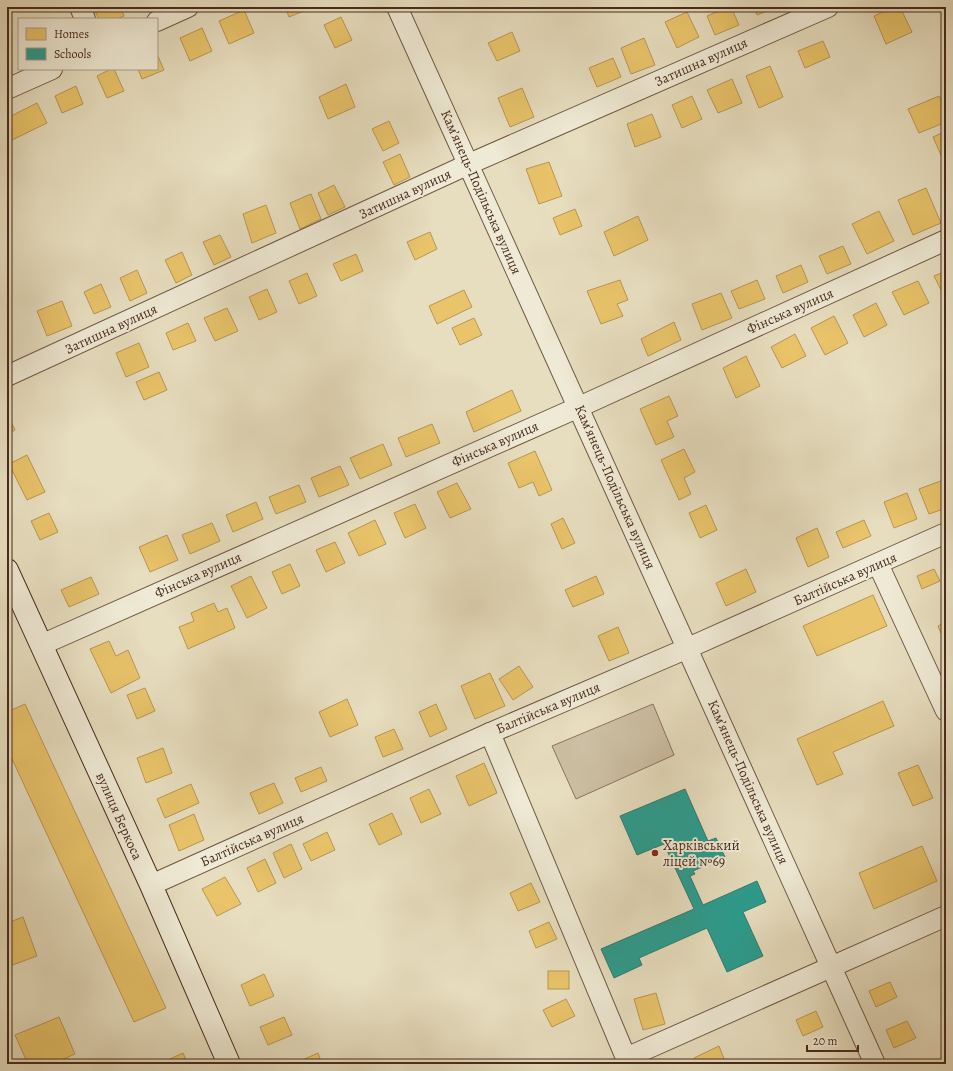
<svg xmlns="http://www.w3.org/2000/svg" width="953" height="1071" font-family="Alegreya,serif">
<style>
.green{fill:#ccbfa3;stroke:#8a7460}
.homes{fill:#e9c46a;stroke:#b99653}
.schools{fill:#2a9d8f;stroke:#337a6c}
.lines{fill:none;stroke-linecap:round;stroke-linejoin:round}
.street-casing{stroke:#705745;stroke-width:22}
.secondary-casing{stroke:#482a1c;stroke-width:24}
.street{stroke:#efead5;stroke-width:20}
.secondary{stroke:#efead5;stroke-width:22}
.poi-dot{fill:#8f2418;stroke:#efead5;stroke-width:1.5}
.labels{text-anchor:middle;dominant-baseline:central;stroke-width:4;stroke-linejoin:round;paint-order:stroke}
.street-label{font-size:14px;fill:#482a1c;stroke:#efead5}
.poi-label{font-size:14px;fill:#482a1c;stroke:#efead5;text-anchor:start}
</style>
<rect width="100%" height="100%" fill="#e7debf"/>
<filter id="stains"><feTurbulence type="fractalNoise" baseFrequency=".005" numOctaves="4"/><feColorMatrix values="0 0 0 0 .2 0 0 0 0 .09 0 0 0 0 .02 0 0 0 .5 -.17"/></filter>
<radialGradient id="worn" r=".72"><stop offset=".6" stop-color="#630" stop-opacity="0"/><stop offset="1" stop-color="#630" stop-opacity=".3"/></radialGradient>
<!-- green -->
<polygon class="green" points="653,704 674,755 576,799 552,746"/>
<!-- homes -->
<g class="homes">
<polygon points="100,7 120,7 124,16 117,19 99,19 94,9"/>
<polygon points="285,7 305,7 306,10 289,17"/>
<polygon points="728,7 731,7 739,25 715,35 707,16"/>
<polygon points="754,7 777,7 757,15"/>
<polygon points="894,7 900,7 912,32 886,44 874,16"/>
<polygon points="244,10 254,33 229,44 219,21"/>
<polygon points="687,12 699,37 677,48 665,22"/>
<polygon points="341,17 352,40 335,48 324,25"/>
<polygon points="202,28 212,51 190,61 180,38"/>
<polygon points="512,32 520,51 497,61 488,43"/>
<polygon points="644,38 655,65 631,74 621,48"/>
<polygon points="823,41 830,57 805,68 798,51"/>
<polygon points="157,54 164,70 142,79 138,69 157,69"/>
<polygon points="613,58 621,77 597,87 589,68"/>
<polygon points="770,66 783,97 759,108 746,76"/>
<polygon points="111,69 114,69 124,91 107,98 97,76"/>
<polygon points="732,79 742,103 718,113 707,90"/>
<polygon points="346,84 355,107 328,119 319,97"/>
<polygon points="76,86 83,104 62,113 55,96"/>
<polygon points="522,88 534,117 510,127 498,98"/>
<polygon points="692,96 702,119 682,128 672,105"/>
<polygon points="939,96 946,111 946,122 919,133 908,109"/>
<polygon points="37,103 47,123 10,141 7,136 7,118"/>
<polygon points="652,114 661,137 635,147 627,124"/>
<polygon points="389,121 399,143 383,151 372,129"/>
<polygon points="946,131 946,161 944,162 933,137"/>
<polygon points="400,154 410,177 394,185 383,162"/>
<polygon points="549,162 562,196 539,204 526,169"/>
<polygon points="334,185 345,207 328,215 318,193"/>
<polygon points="926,188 941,223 913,235 898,200"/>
<polygon points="311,194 321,219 300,229 290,203"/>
<polygon points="266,205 276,233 252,243 243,214"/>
<polygon points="575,209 582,226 560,235 553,218"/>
<polygon points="879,211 894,241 867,254 852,224"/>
<polygon points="638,216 648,240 614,256 604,232"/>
<polygon points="430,232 437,249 415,260 407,242"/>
<polygon points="220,235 231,257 214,265 203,242"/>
<polygon points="843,246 851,264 827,274 819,256"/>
<polygon points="182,252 192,275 176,283 165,260"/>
<polygon points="356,254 363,271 341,281 333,264"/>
<polygon points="801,265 808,282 783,293 776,276"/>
<polygon points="137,270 147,293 130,301 120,278"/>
<polygon points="946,271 946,300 934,276"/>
<polygon points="307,273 317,296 299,304 289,281"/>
<polygon points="620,280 628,300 617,304 623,316 601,324 587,291"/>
<polygon points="757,280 765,299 739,309 731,291"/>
<polygon points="918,281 929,303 904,315 892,292"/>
<polygon points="101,284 111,307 94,314 84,292"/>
<polygon points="267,289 277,312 259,320 249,297"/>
<polygon points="464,290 472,307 437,324 429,306"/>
<polygon points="721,293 732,318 702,330 692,304"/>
<polygon points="62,301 72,326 47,336 37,311"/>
<polygon points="876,303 887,325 864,337 853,315"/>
<polygon points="227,308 238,331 215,341 204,318"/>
<polygon points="834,316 848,343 825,355 811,328"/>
<polygon points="474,318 482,335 460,345 452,328"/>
<polygon points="674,322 681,340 648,356 641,339"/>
<polygon points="188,323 196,341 173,350 166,333"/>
<polygon points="795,334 806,356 782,368 771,347"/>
<polygon points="139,343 149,367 126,377 116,353"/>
<polygon points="746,356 760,386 736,398 723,368"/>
<polygon points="159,372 167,390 144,400 136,382"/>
<polygon points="512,390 521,411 474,432 466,412"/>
<polygon points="669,396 678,416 667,421 674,437 656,445 640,409"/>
<polygon points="7,413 15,430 7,434"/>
<polygon points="432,424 440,443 406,457 398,438"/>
<polygon points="383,444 392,465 360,479 350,458"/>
<polygon points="684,449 695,472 684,478 691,494 679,500 661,460"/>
<polygon points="535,451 552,490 539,496 533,482 519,488 508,463"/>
<polygon points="27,455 45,492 27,500 9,464"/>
<polygon points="340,466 349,485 319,497 311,478"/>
<polygon points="943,480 946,489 946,508 929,514 919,489"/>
<polygon points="457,483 471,509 450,518 437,492"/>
<polygon points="299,485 306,502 276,514 269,497"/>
<polygon points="907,493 917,519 894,528 884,502"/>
<polygon points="256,502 263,519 233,532 226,515"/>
<polygon points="415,504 426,528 405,538 394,513"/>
<polygon points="706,505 717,530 700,538 689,513"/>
<polygon points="49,513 58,532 40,540 31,521"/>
<polygon points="563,518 575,543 562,549 551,524"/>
<polygon points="375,520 386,544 359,556 348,533"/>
<polygon points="864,520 871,536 843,548 836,532"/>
<polygon points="212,523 220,541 190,554 182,535"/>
<polygon points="817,528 829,557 808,567 796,538"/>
<polygon points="167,535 178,560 150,572 139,547"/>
<polygon points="335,542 345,563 326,572 316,550"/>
<polygon points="290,564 300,586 282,594 272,572"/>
<polygon points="746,569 756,592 726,606 716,583"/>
<polygon points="934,569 940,581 922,589 917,576"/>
<polygon points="251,576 267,608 247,618 231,586"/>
<polygon points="596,576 604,594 573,607 565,590"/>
<polygon points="91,577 99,594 69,607 61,590"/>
<polygon points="873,595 887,626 817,656 803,626"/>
<polygon points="214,603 218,612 227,608 235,628 188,649 179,627 194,621 191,613"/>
<polygon points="946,622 946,645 938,626"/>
<polygon points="618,627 629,653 609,661 598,636"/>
<polygon points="109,641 116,656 128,650 140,678 111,693 90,649"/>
<polygon points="7,662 12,672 7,674"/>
<polygon points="519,666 533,687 513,700 499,679"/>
<polygon points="490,673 505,706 475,719 461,686"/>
<polygon points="145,688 155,711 137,719 127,695"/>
<polygon points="347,699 358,725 330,737 319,712"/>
<polygon points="883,701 894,726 833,752 843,774 817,785 797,739"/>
<polygon points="25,704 166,1008 134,1022 7,748 7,712"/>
<polygon points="436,704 447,729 430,737 419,712"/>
<polygon points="394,729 403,749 383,757 375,737"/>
<polygon points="163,748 172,773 146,783 137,758"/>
<polygon points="484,763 497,793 469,806 456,776"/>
<polygon points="918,765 933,798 913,806 898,773"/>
<polygon points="321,767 327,781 301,792 295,778"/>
<polygon points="274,783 283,803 259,814 250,793"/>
<polygon points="191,784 199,803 165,818 157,799"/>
<polygon points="429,789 441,814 421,823 410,798"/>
<polygon points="392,813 402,834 379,845 369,824"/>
<polygon points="194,814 204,840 179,851 169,825"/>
<polygon points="327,832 335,850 311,861 303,844"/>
<polygon points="291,844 302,869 284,878 273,853"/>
<polygon points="922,846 937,881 874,909 859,873"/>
<polygon points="265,859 276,883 258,892 247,868"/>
<polygon points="225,877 241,904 217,916 202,889"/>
<polygon points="531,883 540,902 518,911 510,893"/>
<polygon points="23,917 37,956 7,967 7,923"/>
<polygon points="549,922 557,939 536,948 529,931"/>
<rect x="548" y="971" width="21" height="18"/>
<polygon points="264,974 274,996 250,1006 241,985"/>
<polygon points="890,982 897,997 876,1007 869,991"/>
<polygon points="656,993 665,1024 643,1030 634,999"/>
<polygon points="566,999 575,1016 552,1027 543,1010"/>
<polygon points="816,1011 823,1027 803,1036 796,1020"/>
<polygon points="59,1017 75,1054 52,1064 28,1064 15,1035"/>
<polygon points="284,1017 292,1035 268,1045 260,1027"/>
<polygon points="907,1021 916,1038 894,1048 886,1030"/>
<polygon points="719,1046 726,1064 697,1064 694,1058"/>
<polygon points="183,1053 188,1064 159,1064"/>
<polygon points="318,1053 322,1064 293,1064"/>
</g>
<!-- schools -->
<polygon class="schools" points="685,789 708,841 716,838 725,857 693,871 695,874 690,876 703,905 757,881 766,902 743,912 763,956 727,972 707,928 639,958 642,965 614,978 601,949 694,909 664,844 637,855 620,816"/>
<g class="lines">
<defs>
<g id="street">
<polyline points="80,7 85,19"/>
<polyline points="397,7 875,1064"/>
<polyline points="157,21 188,7"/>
<polyline points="7,89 52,69"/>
<polyline points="7,376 469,164 828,7"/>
<polyline points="878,564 946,711"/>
<polyline points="41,645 579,407 946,240"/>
<polyline points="490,733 626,1058 946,916"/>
<polyline points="151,885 490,733 688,648 946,533"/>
</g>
<polyline id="secondary" points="7,570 151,885 229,1064"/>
</defs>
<!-- street casing -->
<use href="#street" class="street-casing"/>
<!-- secondary casing -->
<use href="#secondary" class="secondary-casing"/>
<!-- street -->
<use href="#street" class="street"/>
<!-- secondary -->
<use href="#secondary" class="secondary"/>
</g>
<!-- markers -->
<circle class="poi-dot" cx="655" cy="853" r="4"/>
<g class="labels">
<!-- street labels -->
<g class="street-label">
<text transform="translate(701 62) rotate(-24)">Затишна вулиця</text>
<text transform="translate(481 192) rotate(66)">Кам’янець-Подільська вулиця</text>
<text transform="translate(405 194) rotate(-25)">Затишна вулиця</text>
<text transform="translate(790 311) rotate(-24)">Фінська вулиця</text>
<text transform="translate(111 329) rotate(-25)">Затишна вулиця</text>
<text transform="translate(495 444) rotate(-24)">Фінська вулиця</text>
<text transform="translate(615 487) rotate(66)">Кам’янець-Подільська вулиця</text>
<text transform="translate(198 575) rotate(-24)">Фінська вулиця</text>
<text transform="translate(845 579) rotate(-24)">Балтійська вулиця</text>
<text transform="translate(548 708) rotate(-23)">Балтійська вулиця</text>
<text transform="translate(748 782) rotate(66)">Кам’янець-Подільська вулиця</text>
<text transform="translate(119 816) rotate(66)">вулиця Беркоса</text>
<text transform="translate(252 840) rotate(-24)">Балтійська вулиця</text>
</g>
<!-- poi labels -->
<g class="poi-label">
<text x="663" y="845">Харківський<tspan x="663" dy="16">ліцей №69</tspan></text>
</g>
</g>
<!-- margin -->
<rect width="953" height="1071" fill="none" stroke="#e7debf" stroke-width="24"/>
<rect x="8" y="8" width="937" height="1055" fill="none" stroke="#482a1c" stroke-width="2"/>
<rect x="12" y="12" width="929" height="1047" fill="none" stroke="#482a1c"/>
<!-- legend -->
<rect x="18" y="18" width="140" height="52" fill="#efead5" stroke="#ac9d8b"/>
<rect x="26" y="28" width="20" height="12" fill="#e9c46a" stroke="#ac9d8b"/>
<text x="54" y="38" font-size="12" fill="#482a1c">Homes</text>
<rect x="26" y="48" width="20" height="12" fill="#2a9d8f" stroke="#ac9d8b"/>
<text x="54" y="58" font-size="12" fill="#482a1c">Schools</text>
<!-- scale -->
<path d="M807 1045v6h51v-6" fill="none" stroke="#482a1c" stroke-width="2"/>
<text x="813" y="1045" font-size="12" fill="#482a1c" stroke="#efead5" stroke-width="3" paint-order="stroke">20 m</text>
<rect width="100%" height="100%" filter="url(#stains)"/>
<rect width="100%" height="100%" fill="url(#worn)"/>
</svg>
